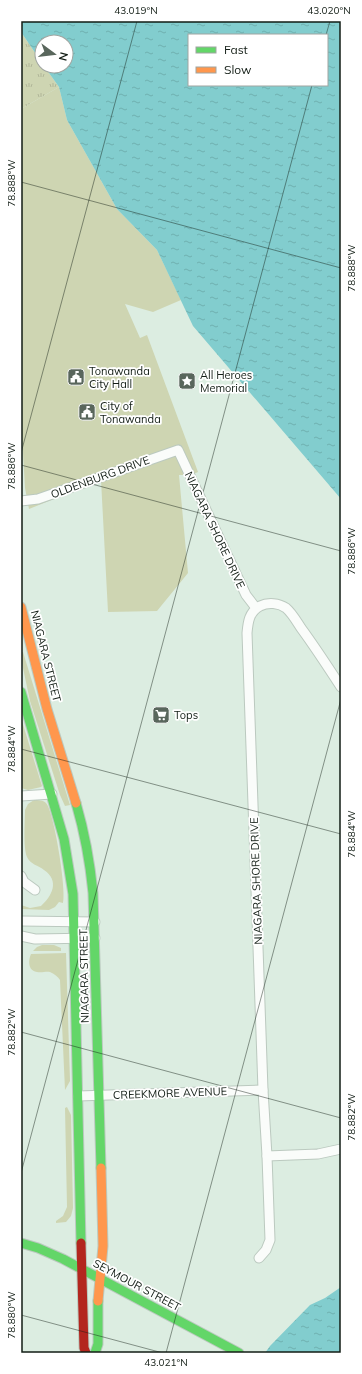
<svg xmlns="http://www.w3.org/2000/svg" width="362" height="1374" font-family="Mulish,sans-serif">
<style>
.grass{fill:#ced5b2}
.park{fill:url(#park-tufts)}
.water{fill:url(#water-ripples);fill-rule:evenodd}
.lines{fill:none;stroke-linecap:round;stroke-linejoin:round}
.street-casing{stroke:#bbc9bf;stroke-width:11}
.fast-casing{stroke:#bbc9bf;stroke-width:11}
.slow-casing{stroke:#bbc9bf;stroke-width:11}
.jam-casing{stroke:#bbc9bf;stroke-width:11}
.street{stroke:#fafcfa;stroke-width:9}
.fast{stroke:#63d668;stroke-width:9}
.slow{stroke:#ff974d;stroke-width:9}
.jam{stroke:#b3261e;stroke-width:9}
.ticks{fill:none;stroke:#121d15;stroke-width:1;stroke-opacity:0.45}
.labels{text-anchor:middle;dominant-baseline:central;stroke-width:3.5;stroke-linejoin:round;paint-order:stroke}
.poi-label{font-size:11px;fill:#121d15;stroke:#fff;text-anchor:start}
.street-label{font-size:11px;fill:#121d15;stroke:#fff}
.neatline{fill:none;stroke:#121d15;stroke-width:1.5}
.ticks-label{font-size:10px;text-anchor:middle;fill:#121d15}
</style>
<defs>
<pattern id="park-tufts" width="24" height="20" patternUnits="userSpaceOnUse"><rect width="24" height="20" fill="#ced5b2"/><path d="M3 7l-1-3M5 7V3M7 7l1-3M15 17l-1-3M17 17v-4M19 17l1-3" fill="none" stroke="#b0b698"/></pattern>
<pattern id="water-ripples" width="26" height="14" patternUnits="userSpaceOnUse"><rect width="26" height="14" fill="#82cdce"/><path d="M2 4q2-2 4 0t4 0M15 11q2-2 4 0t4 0" fill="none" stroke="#6fb0b0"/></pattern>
</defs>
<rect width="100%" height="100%" fill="#dcede1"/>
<!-- grass -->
<g class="grass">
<polygon points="59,87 67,120 117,209 157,250 181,300 153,312 125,304 140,338 147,335 198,472 191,475 179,475 188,573 157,611 108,612 101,480 29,509 25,488 21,417 21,109"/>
<polygon points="21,652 23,652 70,805 65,806 60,795 30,701 23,668"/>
<polygon points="21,718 42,786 41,787 28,790 21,788"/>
<path d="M 34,800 C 38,800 43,800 46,803 C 54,811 67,892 63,903 L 59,902 L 55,907 L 49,910 L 21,909 L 21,905 L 30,908 L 41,906 C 52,896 60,881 44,870 C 38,865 31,865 27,857 C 23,847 25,821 25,810 L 28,804 Z"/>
<polygon points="42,945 54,945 61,948 61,951 33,951 37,947"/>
<path d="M 66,953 L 70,1081 L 65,1090 L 60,980 C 58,977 55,974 50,972 C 46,971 42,973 37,972 C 28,971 28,961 31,954 Z"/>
<polygon points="67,1107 71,1115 73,1208 71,1216 66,1222 56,1223 56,1221 63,1216 67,1207 65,1108"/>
</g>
<!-- park -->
<polygon class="park" points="21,32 42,63 42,66 44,66 59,87 21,109"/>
<!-- water -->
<g class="water">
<path d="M 21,21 L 341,21 L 341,499 L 193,326 L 157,250 L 117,209 L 67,120 L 59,87 L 44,66 L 66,66 L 66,42 L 42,42 L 42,63 L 21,32 ZM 189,35 L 327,35 L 327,85 L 189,85 Z"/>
<polygon points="341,1287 341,1353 265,1353 270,1346 310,1305 325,1298"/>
</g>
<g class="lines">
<defs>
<g id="street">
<polyline points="21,501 38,499 178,450 246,595 256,608"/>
<path d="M 341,687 C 328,667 315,647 301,628 C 297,622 292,613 286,608 C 279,603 268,602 260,606 C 249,612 248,622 247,633 L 263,1090 L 267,1156 L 318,1154 L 341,1149"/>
<polyline points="21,796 52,794"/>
<polyline points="21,876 24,882 35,890"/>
<polyline points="21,921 95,922"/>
<polyline points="21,936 35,939 95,938"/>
<polyline points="78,1096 263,1090"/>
<polyline points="259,1258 266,1250 270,1240 267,1156"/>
</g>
<g id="fast">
<polyline points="21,692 64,839 73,894 81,1243"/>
<path d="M 76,803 C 85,834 90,862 93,893 L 101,1168"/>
<polyline points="21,1243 38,1248 63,1259 239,1353"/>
<polyline points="95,1353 98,1344 98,1301"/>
</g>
<g id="slow">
<polyline points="21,607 47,709 76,803"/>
<polyline points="98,1301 103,1246 101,1168"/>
</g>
<polyline id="jam" points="81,1243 84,1348 86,1353"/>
</defs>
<!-- street casing -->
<use href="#street" class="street-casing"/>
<!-- fast casing -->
<use href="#fast" class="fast-casing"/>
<!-- slow casing -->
<use href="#slow" class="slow-casing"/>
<!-- jam casing -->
<use href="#jam" class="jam-casing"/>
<!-- street -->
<use href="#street" class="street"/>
<!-- fast -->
<use href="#fast" class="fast"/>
<!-- slow -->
<use href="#slow" class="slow"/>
<!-- jam -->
<use href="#jam" class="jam"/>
</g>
<!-- ticks -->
<path class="ticks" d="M 326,35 L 330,21M 21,182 L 341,268M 21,453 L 137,21M 21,465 L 341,551M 21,749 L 341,834M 21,1032 L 341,1118M 21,1173 L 312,85M 21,1315 L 163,1353M 166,1353 L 341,699"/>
<!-- icons -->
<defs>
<symbol id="civic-square" viewBox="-11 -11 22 22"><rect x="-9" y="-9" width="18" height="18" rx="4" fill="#59665c" stroke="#fff"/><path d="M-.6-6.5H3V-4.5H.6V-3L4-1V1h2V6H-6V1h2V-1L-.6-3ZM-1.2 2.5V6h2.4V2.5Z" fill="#fff"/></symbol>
<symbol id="sight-square" viewBox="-11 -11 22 22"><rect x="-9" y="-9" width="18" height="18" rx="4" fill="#59665c" stroke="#fff"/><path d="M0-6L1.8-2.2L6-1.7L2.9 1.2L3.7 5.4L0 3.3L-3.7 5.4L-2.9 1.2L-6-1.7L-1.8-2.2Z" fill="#fff"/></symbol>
<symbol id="supermarket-square" viewBox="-11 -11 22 22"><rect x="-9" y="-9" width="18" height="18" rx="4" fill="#59665c" stroke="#fff"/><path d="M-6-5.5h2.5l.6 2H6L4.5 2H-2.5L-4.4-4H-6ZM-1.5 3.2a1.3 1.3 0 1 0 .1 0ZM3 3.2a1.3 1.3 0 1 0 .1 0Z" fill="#fff"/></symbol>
</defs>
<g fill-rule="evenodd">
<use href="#civic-square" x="66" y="367" width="20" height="20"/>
<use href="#sight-square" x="177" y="371" width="20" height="20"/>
<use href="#civic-square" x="77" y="402" width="20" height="20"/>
<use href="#supermarket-square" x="151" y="705" width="20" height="20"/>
</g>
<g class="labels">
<!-- poi labels -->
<g class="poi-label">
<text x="89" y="371">Tonawanda<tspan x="89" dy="13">City Hall</tspan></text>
<text x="200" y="375">All Heroes<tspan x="200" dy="13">Memorial</tspan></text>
<text x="100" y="406">City of<tspan x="100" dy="13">Tonawanda</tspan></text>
<text x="174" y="715">Tops</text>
</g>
<!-- street labels -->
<g class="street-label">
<text transform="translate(100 477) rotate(-20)">OLDENBURG DRIVE</text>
<text transform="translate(215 530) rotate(65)">NIAGARA SHORE DRIVE</text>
<text transform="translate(46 656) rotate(76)">NIAGARA STREET</text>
<text transform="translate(256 881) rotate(-92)">NIAGARA SHORE DRIVE</text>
<text transform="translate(84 976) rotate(-91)">NIAGARA STREET</text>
<text transform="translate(170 1093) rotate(-2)">CREEKMORE AVENUE</text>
<text transform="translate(137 1285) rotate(28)">SEYMOUR STREET</text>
</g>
</g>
<!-- border -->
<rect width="362" height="1374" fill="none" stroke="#ffffff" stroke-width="44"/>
<!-- legend -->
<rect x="188" y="34" width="140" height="52" fill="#ffffff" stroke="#a0a5a1"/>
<rect x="196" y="47" width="20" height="6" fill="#63d668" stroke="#a0a5a1"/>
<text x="224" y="54" font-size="12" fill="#121d15">Fast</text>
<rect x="196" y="67" width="20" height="6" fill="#ff974d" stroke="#a0a5a1"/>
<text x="224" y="74" font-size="12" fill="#121d15">Slow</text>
<!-- north arrow -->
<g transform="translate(54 54) rotate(105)"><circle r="19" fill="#ffffff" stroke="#a0a5a1"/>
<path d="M0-3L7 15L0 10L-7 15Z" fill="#59665c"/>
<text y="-6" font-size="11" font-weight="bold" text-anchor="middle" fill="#121d15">N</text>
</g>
<rect x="22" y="22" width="318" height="1330" class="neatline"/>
<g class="ticks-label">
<text x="136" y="14">43.019°N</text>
<text x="329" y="14">43.020°N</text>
<text transform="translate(11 183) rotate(-90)" y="4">78.888°W</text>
<text transform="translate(351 268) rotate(-90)" y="4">78.888°W</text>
<text transform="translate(11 466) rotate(-90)" y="4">78.886°W</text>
<text transform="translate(351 551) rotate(-90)" y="4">78.886°W</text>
<text transform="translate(11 749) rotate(-90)" y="4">78.884°W</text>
<text transform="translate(351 834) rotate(-90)" y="4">78.884°W</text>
<text transform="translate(11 1032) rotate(-90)" y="4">78.882°W</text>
<text transform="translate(351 1117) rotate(-90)" y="4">78.882°W</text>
<text transform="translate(11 1315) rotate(-90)" y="4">78.880°W</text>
<text x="166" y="1366">43.021°N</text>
</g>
</svg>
